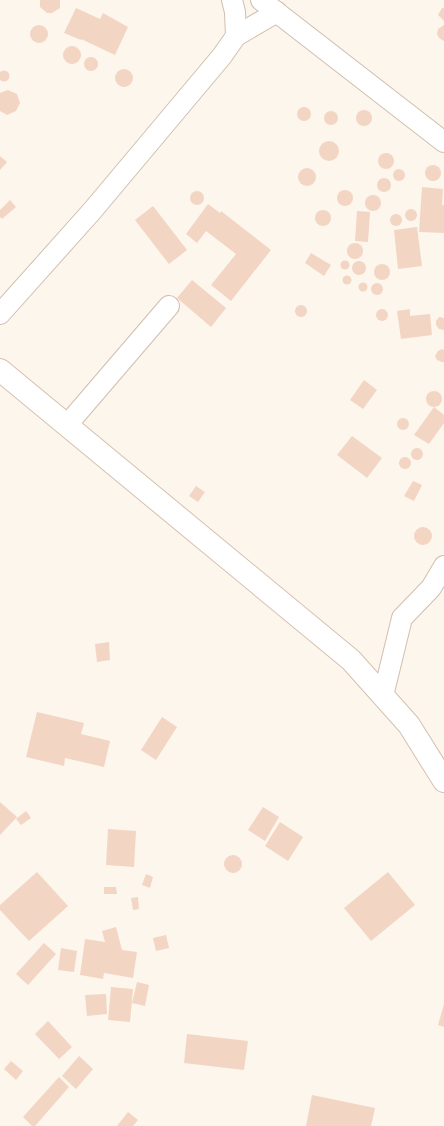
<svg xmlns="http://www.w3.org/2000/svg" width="444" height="1126" font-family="Signika,sans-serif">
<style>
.building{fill:#f3d5c3}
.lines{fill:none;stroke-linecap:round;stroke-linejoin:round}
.street-casing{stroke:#d1beb0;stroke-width:22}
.secondary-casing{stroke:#d6c0b0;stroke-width:24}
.street{stroke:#fff;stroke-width:20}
.secondary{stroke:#fff;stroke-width:22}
</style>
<rect width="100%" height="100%" fill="#fdf6ec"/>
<!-- building -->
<g class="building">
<polygon points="40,0 60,0 60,8 52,13 47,13 40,7"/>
<polygon points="76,8 100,19 103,13 128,27 115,55 81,39 81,40 64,33"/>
<polygon points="442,8 444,8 444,21 438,15"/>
<circle cx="39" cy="34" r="9"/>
<polygon points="444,25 444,41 439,38 437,34 438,29"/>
<circle cx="72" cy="55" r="9"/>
<circle cx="91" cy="64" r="7"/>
<circle cx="124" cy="78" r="9"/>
<circle cx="4" cy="76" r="5.5"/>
<polygon points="8,90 17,94 20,103 16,111 7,115 0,111 0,93"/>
<circle cx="304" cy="114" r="7"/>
<circle cx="364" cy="118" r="8"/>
<circle cx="331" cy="118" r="7"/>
<circle cx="329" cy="151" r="10"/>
<circle cx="386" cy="161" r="8"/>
<polygon points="0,156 7,162 0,170"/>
<circle cx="433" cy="173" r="8"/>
<circle cx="307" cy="177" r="9"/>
<circle cx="399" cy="175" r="6"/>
<circle cx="384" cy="185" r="7"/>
<polygon points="422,187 443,189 442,205 444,205 444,233 419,232"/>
<circle cx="345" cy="198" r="8"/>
<circle cx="197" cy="198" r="7"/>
<circle cx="373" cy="203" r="8"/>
<polygon points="10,200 16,207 2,219 0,217 0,210"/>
<polygon points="208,204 220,213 221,211 271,250 231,301 211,285 236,254 206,231 197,243 186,234"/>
<polygon points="153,206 187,250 169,264 135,220"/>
<circle cx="411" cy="215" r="6"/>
<circle cx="323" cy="218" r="8"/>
<polygon points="357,211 370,212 368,242 355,241"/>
<circle cx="396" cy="220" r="6"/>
<polygon points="417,227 422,266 398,269 394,230"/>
<circle cx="355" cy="251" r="8"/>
<polygon points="311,253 331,265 324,276 305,263"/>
<circle cx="345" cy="265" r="4.5"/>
<circle cx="359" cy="268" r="7"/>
<circle cx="382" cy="272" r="8"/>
<circle cx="347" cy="280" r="4.5"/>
<polygon points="192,280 226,308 211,327 177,298"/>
<circle cx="363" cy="287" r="4.5"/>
<circle cx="377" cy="289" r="6"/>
<circle cx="301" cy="311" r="6"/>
<circle cx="382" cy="315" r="6"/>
<polygon points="410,309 410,316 430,314 432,335 401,339 397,311"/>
<polygon points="439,317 444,318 444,330 439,329 436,325 436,321"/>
<polygon points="442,349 444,350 444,362 442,362 437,360 435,356 438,351"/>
<polygon points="364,380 377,390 363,409 350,400"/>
<circle cx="434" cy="399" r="8"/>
<polygon points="434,407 444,415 444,423 429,444 414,435"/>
<circle cx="403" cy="424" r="6"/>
<polygon points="352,436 382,458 367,478 337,455"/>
<circle cx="417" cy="454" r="6"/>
<circle cx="405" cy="463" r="6"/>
<polygon points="413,481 422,485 414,501 404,496"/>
<polygon points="196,486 205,492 198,502 189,496"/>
<circle cx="423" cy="536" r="9"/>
<polygon points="109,642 110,660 97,662 95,644"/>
<polygon points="37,712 84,723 81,734 110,741 104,767 65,758 64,766 26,757"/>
<polygon points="162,717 177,727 156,760 141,750"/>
<polygon points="0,802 17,817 0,835"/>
<polygon points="263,807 279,817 265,841 248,830"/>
<polygon points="26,811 31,818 21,825 16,819"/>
<polygon points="280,822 303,837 288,861 265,846"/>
<polygon points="108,829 136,831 134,867 106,865"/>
<circle cx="233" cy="864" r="9"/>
<polygon points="37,872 68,906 29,941 0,910 0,905"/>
<polygon points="388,872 415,905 371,941 344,908"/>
<polygon points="146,874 153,877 150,888 142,885"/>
<polygon points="104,887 116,887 117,894 104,894"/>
<polygon points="138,897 139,909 133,910 131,898"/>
<polygon points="116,927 122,950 137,952 133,978 104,973 103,979 80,975 85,939 105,942 102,931"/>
<polygon points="166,935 169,948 156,951 153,938"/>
<polygon points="44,943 56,954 28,985 16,974"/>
<polygon points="61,948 77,951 74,972 58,970"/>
<polygon points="137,982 149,985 145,1006 132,1003"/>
<polygon points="111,987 133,989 130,1022 108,1020"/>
<polygon points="106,994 107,1014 87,1016 85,995"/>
<polygon points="444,1004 444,1027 438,1025"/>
<polygon points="48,1021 72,1047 59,1059 35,1034"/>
<polygon points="187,1034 248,1041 244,1070 184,1063"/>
<polygon points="79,1056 93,1069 76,1089 62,1076"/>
<polygon points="11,1061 23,1071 16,1080 4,1069"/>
<polygon points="59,1077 69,1087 35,1126 32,1126 23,1117"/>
<polygon points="312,1095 375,1108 371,1126 306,1126"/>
<polygon points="128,1112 138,1120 133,1126 117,1126"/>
</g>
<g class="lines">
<defs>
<g id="street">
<polyline points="261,0 444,142"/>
<polyline points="236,36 277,12"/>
<polyline points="0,314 92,211 222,56 236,36 235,12 232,0"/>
<polyline points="67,425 169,306"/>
<polyline points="383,696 402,618 431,588 444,566"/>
</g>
<polyline id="secondary" points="0,370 351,660 409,725 444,781"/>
</defs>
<!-- street casing -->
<use href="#street" class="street-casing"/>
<!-- secondary casing -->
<use href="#secondary" class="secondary-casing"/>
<!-- street -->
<use href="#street" class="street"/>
<!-- secondary -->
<use href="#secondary" class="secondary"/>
</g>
</svg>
